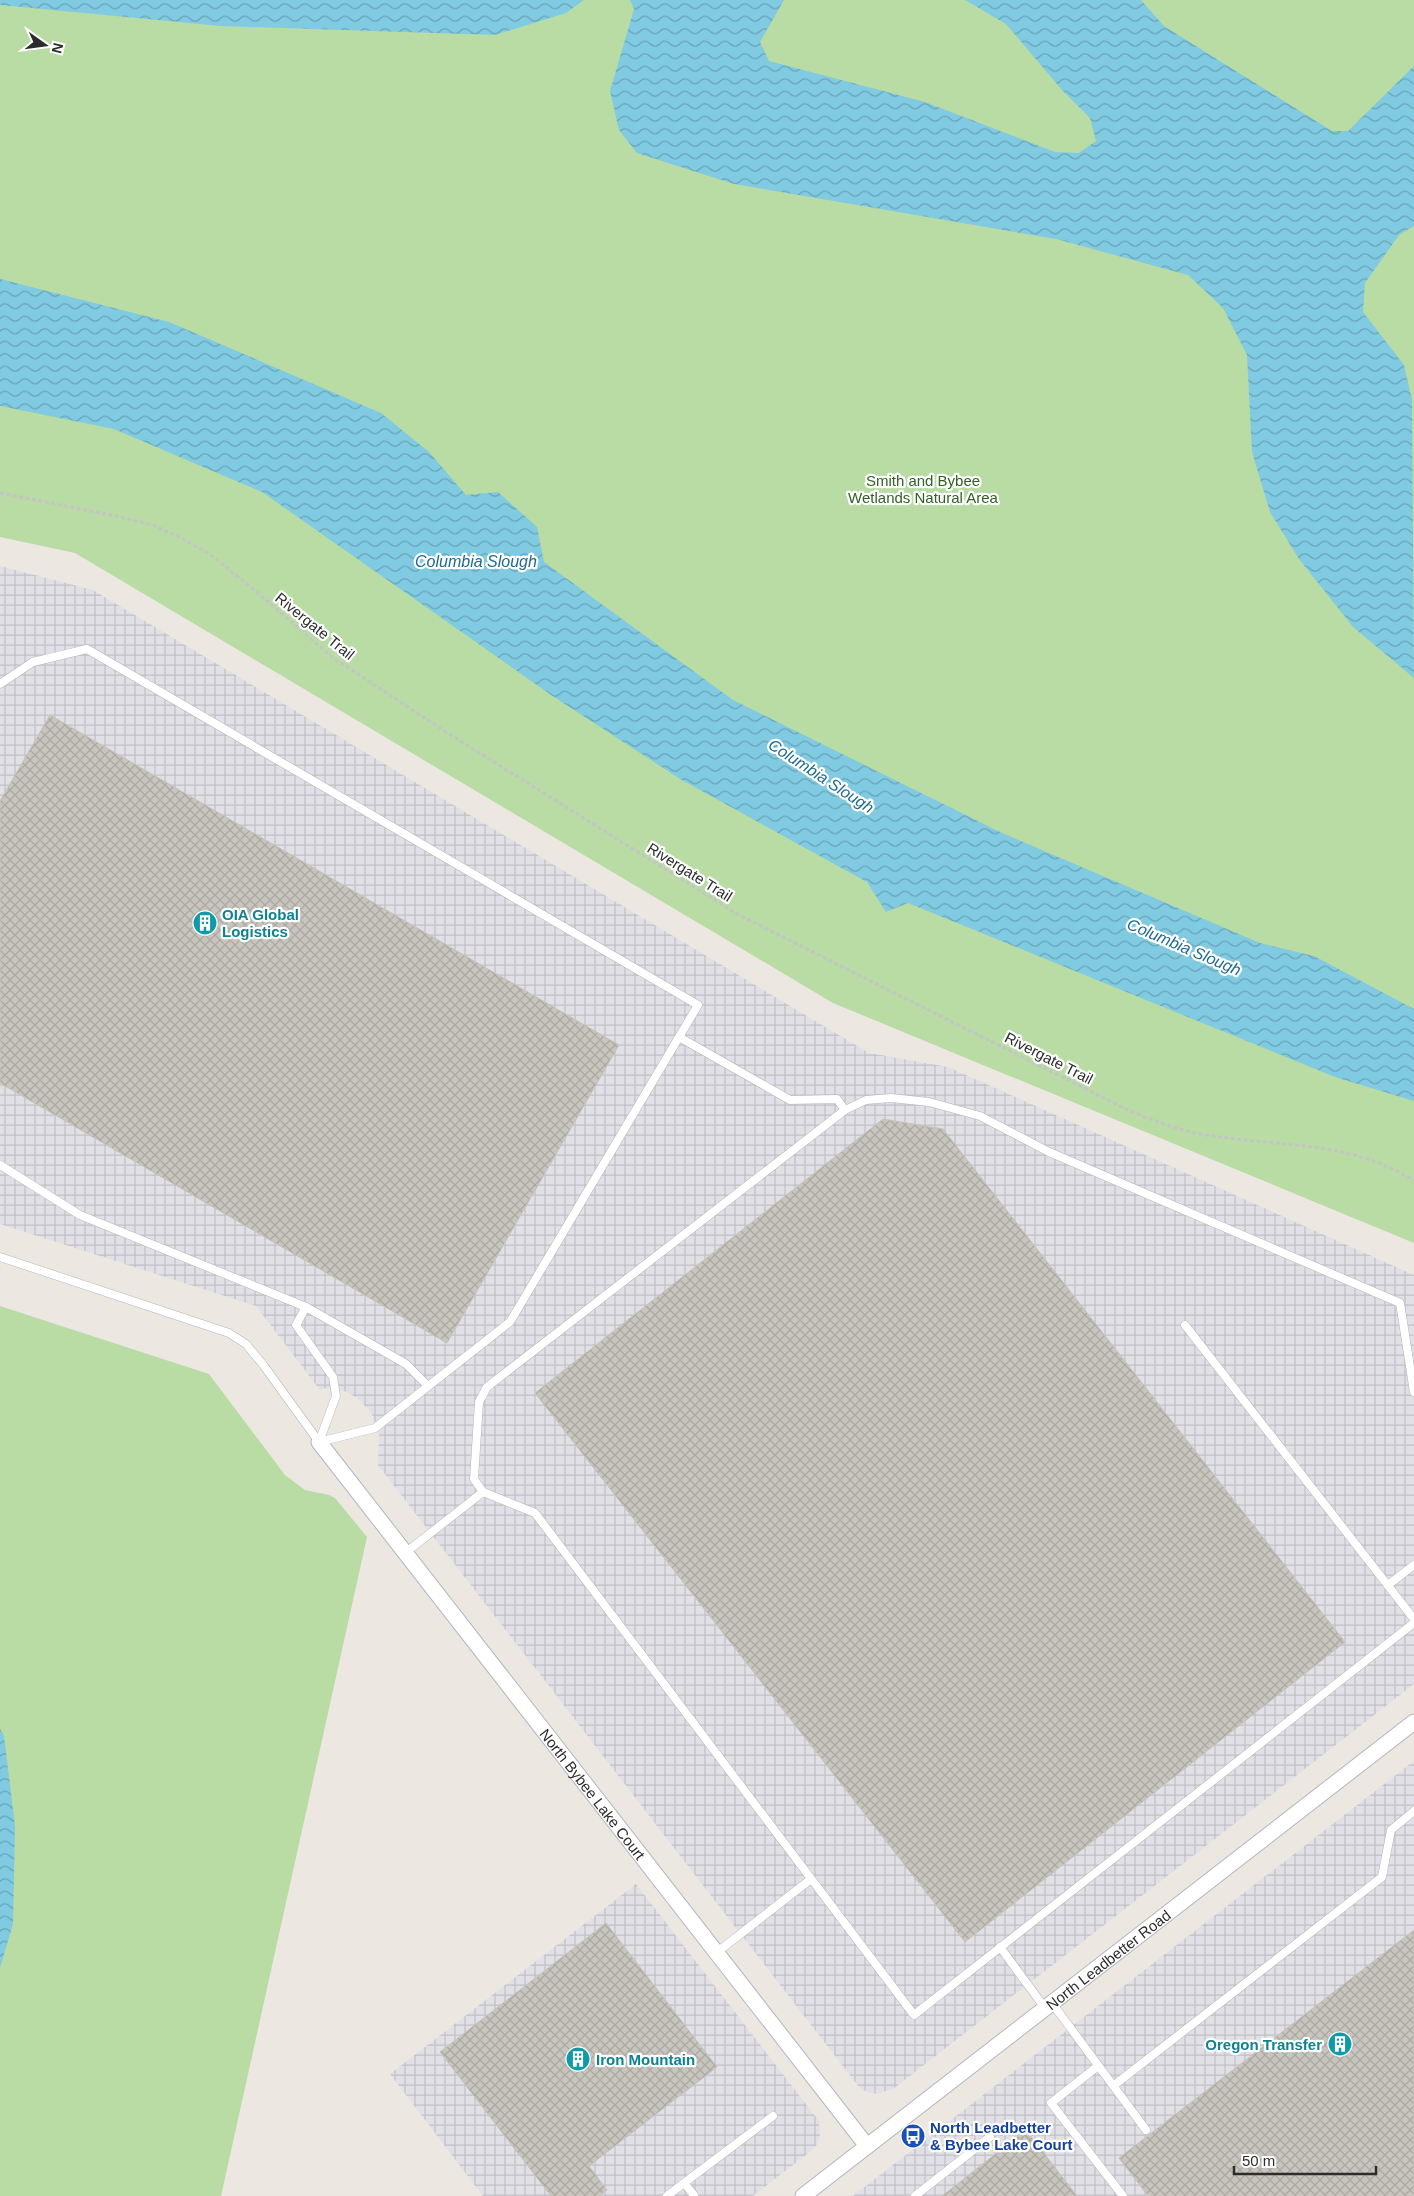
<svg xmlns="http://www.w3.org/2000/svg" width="1414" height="2196" font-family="Helvetica,sans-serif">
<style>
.industrial{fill:url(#industrial-grid)}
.park{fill:#b8dca3}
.water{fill:url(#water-waves)}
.building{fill:url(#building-cross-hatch);stroke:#c8c2ba}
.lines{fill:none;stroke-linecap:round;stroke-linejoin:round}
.lane-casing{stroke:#b4b6be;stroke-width:9}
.street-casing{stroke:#b4b6be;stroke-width:17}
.path{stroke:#c4c4c4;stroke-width:3;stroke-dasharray:4 2.5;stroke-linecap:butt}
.lane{stroke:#fff;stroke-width:8}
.street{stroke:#fff;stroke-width:15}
.labels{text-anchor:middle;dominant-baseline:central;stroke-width:4.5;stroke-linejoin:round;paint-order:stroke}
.park-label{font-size:15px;fill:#326223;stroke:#fff}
.street-label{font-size:15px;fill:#2c2c2c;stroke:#fff}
.culture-label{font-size:15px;font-weight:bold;fill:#0d838f;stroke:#fff;text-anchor:start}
.transit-label{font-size:15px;font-weight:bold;fill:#164399;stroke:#fff;text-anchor:start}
.water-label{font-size:16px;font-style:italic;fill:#1d6b8f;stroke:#fff}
</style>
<defs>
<pattern id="industrial-grid" width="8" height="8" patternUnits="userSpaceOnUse" patternTransform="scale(1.25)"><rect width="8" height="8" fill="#e1e0e6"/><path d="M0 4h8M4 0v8" fill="none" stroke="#c1c0c5"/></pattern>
<pattern id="water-waves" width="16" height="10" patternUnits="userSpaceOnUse" patternTransform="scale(1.25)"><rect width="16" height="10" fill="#80cae2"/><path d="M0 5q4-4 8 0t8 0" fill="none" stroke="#69a4b7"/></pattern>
<pattern id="building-cross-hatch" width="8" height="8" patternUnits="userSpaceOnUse" patternTransform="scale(1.25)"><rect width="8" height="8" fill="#c8c5be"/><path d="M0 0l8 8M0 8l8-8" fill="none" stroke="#aca9a3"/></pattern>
</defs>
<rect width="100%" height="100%" fill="#ece7e0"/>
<!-- industrial -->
<g class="industrial">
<polygon points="0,566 93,590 869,1053 948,1067 1414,1275 1414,1684 893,2089 876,2094 867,2092 859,2087 378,1465 379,1435 372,1414 358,1398 344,1391 326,1388 320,1390 256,1306 0,1224"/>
<polygon points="1414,1761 1414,2196 853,2196"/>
<polygon points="636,1884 819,2121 820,2135 818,2143 811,2151 753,2196 483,2196 390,2074"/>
</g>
<!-- park -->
<g class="park">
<polygon points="0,0 1414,0 1414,1243 833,1003 75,553 0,537"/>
<polygon points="0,1306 209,1374 285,1475 305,1490 329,1495 335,1498 367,1537 221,2196 0,2196"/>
</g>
<!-- water -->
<g class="water">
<polygon points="0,0 584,0 566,13 495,35 221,26 0,5"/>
<polygon points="630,0 784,0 760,42 769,61 925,102 1055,152 1079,153 1096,141 1090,118 1062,90 1006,24 965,0 1141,0 1164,26 1332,131 1348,131 1414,66 1414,226 1399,235 1365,283 1363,312 1404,365 1412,400 1414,678 1353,627 1299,559 1270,512 1252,452 1247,355 1223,308 1188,275 1056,239 734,184 637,153 619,130 610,91 634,9"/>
<polygon points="0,279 169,322 381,413 429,452 466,495 498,492 537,527 544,562 733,700 1002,833 1260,943 1314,956 1414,1009 1414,1101 1335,1077 908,903 886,912 867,882 680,779 554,697 262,492 114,429 0,406"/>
<polygon points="0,1729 4,1736 15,1826 13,1924 0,1968"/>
</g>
<!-- building -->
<g class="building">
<polygon points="50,715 619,1045 447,1343 0,1083 0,801"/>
<polygon points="883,1119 943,1129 1345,1642 965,1942 535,1393"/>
<polygon points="606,1923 717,2067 589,2166 607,2190 599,2196 551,2196 440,2052"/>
<polygon points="1414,1930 1414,2196 1148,2196 1119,2158"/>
<polygon points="1026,2130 1077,2196 942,2196"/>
</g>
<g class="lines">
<defs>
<g id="lane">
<polyline points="0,684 33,662 87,649 698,1005 510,1322 375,1428 319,1442"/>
<polyline points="679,1037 790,1100 837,1099 845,1110"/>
<polyline points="0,1165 80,1215 306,1307 406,1364 428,1386"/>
<polyline points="0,1257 229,1333 246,1344 264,1366 319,1442"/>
<polyline points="306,1307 296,1325 333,1377 336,1396 319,1442"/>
<polyline points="1185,1325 1414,1619"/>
<polyline points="1414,1392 1400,1303 1049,1152 980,1116 929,1102 891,1098 866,1100 845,1110 487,1387 479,1402 474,1479 483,1492 535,1513 914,2015 1414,1623"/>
<polyline points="405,1553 483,1492"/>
<polyline points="1388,1585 1414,1565"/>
<polyline points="1000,1947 1045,2008"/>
<polyline points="716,1953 811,1879"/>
<polyline points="1052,2003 1146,2130"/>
<polyline points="1098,2066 1051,2103 1123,2196"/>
<polyline points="1113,2086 1382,1877 1391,1830 1414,1811"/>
<polyline points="684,2183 773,2116"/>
<polyline points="667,2196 684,2183 694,2195"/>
<polyline points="915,2196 990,2137"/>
</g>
<g id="street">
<path id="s1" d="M 319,1442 L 867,2146"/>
<path id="s2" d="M 803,2196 L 1414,1722"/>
</g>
</defs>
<!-- lane casing -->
<use href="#lane" class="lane-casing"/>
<!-- street casing -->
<use href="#street" class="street-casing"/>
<!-- path -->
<path class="path" d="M 0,493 L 111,515 L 153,525 L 181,538 L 208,553 L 251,587 L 332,657 L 443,730 L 737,914 L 1130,1111 C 1155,1121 1180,1131 1207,1135 C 1278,1147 1351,1140 1414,1181"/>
<!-- lane -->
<use href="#lane" class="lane"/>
<!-- street -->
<use href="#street" class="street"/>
</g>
<!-- icons -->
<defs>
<symbol id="building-disc" viewBox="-11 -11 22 22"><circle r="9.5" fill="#0f9aa8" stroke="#fff"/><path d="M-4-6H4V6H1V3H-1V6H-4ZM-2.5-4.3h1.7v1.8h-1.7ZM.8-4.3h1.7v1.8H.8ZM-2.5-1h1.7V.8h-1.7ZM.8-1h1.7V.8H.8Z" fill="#fff"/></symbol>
<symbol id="bus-disc" viewBox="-11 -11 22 22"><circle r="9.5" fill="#1a4fb4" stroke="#fff"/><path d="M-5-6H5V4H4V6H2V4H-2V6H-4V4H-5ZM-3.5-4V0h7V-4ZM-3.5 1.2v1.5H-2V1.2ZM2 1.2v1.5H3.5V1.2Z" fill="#fff"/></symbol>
</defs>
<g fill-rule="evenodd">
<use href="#building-disc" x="191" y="909" width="28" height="28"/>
<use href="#building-disc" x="1326" y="2030" width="28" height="28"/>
<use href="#building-disc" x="564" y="2045" width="28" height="28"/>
<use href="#bus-disc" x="899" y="2122" width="28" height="28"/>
</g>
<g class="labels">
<!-- park labels -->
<g class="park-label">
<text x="923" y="480">Smith and Bybee<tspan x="923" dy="17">Wetlands Natural Area</tspan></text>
</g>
<!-- street labels -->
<g class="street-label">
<text transform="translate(315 626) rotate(39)">Rivergate Trail</text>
<text transform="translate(690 872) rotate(32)">Rivergate Trail</text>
<text transform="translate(1049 1058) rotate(27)">Rivergate Trail</text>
<text stroke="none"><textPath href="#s1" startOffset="446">North Bybee Lake Court</textPath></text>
<text stroke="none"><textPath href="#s2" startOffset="386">North Leadbetter Road</textPath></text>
</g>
<!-- culture labels -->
<g class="culture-label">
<text x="222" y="914">OIA Global<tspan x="222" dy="17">Logistics</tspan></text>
<text x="1322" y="2044" text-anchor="end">Oregon Transfer</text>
<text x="596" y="2059">Iron Mountain</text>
</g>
<!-- transit labels -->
<g class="transit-label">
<text x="930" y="2127">North Leadbetter<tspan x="930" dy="17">&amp; Bybee Lake Court</tspan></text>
</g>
<!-- water labels -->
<g class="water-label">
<text x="476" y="561">Columbia Slough</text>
<text transform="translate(821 776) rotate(33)">Columbia Slough</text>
<text transform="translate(1184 947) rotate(23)">Columbia Slough</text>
</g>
</g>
<!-- north arrow -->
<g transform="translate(45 45) rotate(104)" stroke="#ffffff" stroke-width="4" paint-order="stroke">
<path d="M0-4L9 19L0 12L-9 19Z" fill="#2c2c2c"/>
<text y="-8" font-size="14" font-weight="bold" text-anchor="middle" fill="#2c2c2c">N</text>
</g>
<!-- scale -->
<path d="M1234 2166v8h142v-8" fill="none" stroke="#2c2c2c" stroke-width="2.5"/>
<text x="1242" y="2166" font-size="15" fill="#2c2c2c" stroke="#ffffff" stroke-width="4" paint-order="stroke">50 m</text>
</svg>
